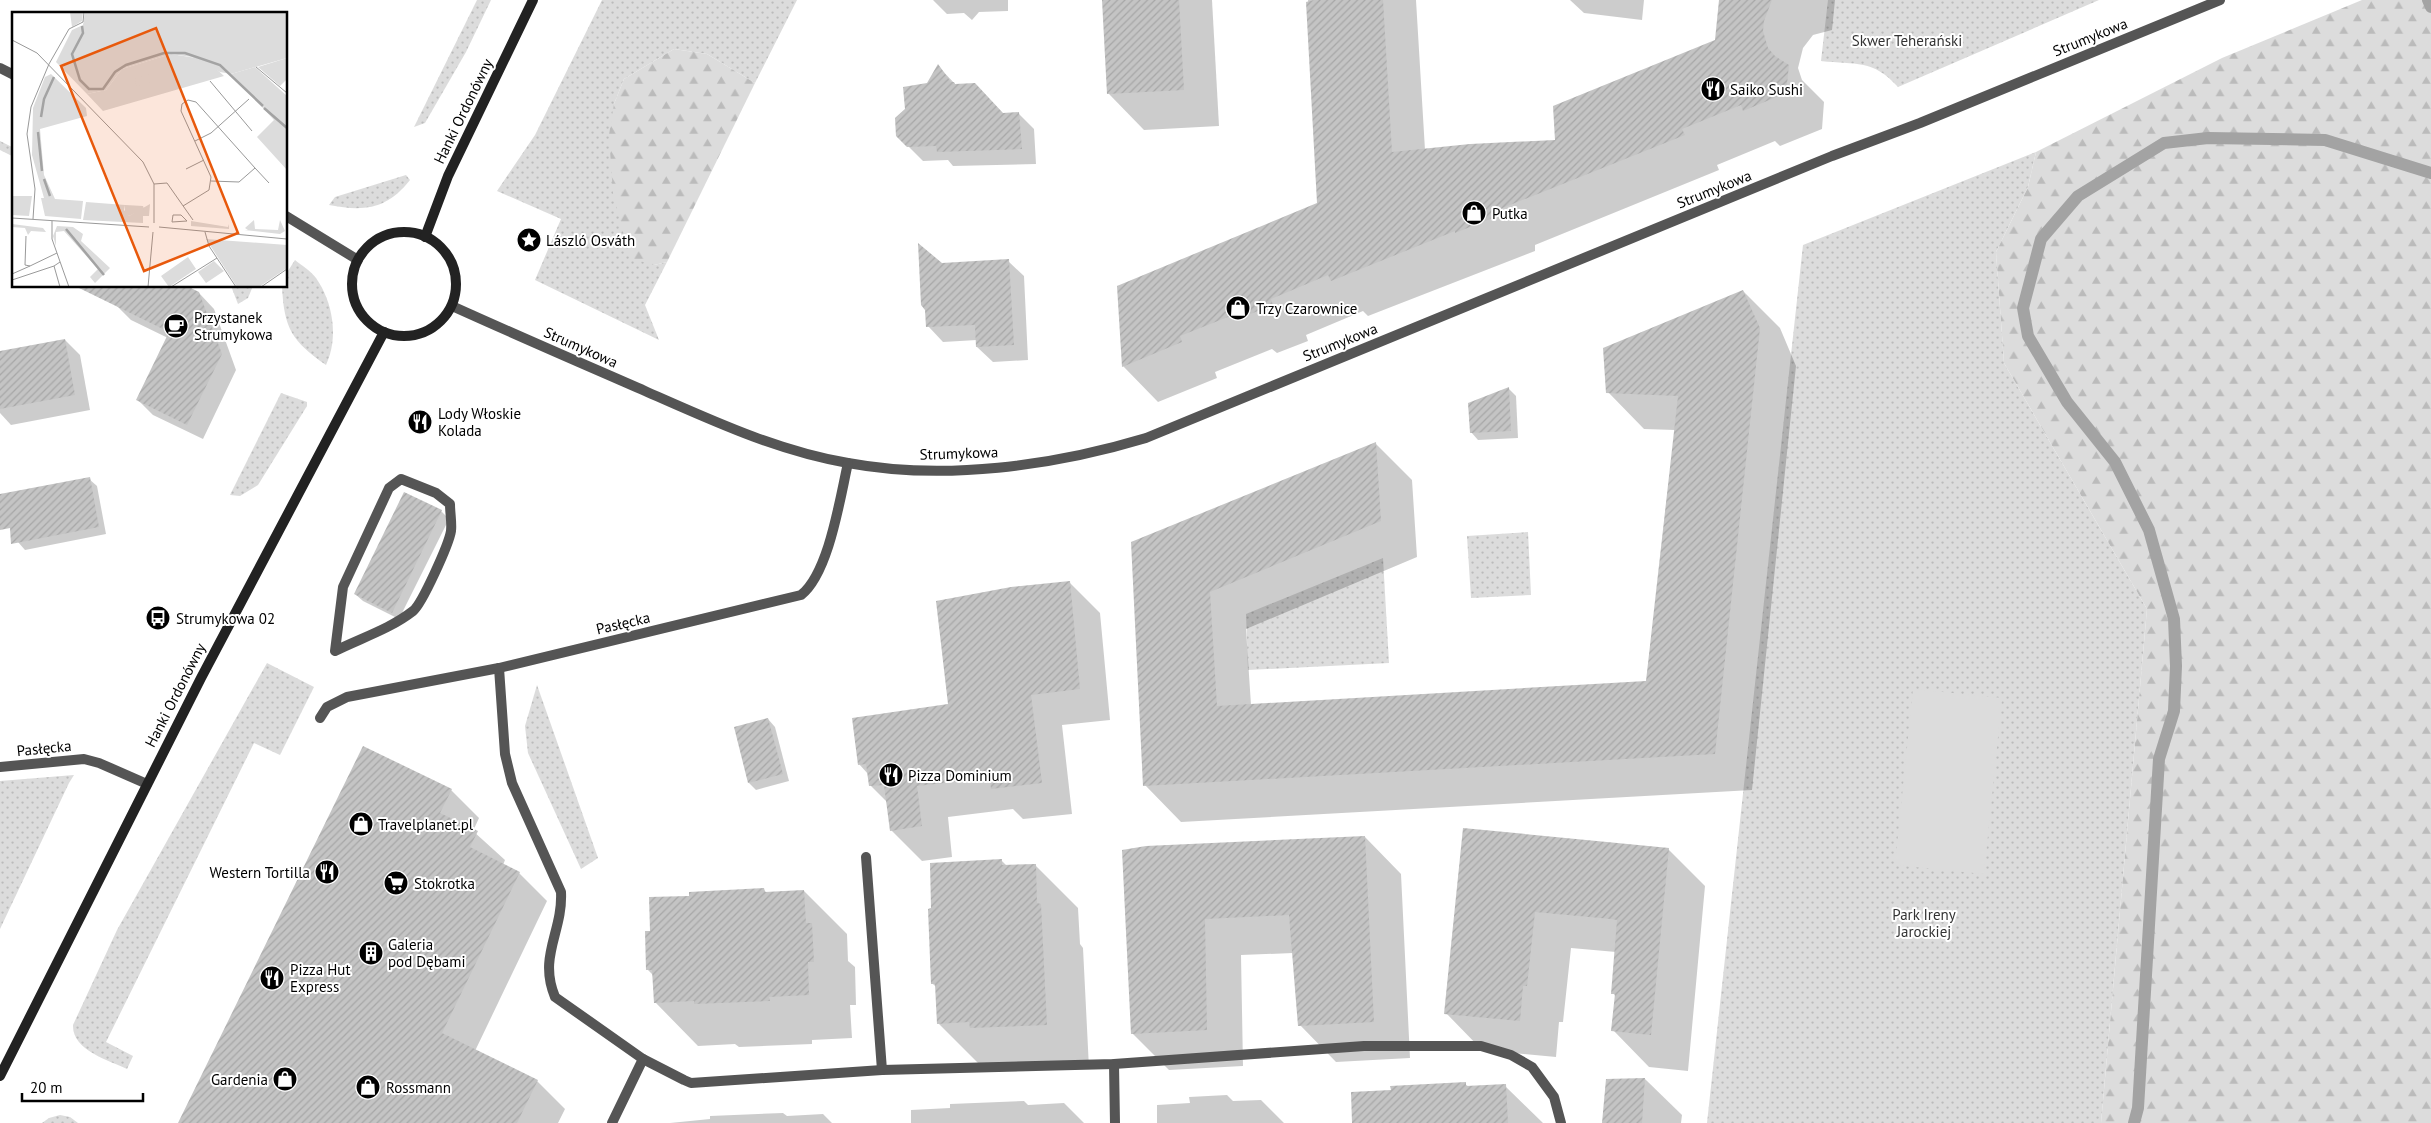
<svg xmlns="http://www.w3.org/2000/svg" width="2431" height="1123" font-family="'PT Sans',sans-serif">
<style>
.green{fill:url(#green-dots)}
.forest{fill:url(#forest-firs)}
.pitch{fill:#dcdcdc}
.shadow{fill:#0003}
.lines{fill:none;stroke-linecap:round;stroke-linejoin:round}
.stream{stroke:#a3a3a3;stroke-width:12}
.building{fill:url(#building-hatch)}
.lane{stroke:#555;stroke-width:10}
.street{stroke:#555;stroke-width:10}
.secondary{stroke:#222;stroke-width:10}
.labels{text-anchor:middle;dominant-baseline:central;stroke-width:4;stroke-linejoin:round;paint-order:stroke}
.street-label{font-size:15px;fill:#000;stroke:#fff}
.park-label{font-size:15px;fill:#333;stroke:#fff}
.poi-label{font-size:15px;fill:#000;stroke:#fff;text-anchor:start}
.inset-river{fill:none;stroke:#a3a3a3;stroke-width:2.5}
.inset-road{fill:none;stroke:#999;stroke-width:1}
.view{fill:#e8590c;fill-opacity:0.15;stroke:#e8590c;stroke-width:2.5}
.inset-edge{fill:none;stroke:#000;stroke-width:2.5}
</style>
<defs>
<pattern id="green-dots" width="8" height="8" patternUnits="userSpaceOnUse" patternTransform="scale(1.25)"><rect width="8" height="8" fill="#dcdcdc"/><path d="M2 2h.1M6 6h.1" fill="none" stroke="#bbb" stroke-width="1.8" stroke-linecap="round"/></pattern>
<pattern id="forest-firs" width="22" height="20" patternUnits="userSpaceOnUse" patternTransform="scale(1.25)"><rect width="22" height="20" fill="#dcdcdc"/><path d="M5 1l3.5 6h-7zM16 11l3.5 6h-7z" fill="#bbb"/></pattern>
<pattern id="building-hatch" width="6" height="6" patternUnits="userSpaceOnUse" patternTransform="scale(1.25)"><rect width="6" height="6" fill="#c4c4c4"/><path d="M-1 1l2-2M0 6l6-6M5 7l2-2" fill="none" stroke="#a7a7a7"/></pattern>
</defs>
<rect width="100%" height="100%" fill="#fff"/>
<!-- green -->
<g class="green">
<polygon points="477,0 491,0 466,52 425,123 414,127"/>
<polygon points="602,0 797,0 755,83 707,54 674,49 624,79 614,104 654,265 667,262 645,305 659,340 535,280 561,219 497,191 535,135"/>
<path d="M 1828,0 L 2099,0 L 1898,87 C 1873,59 1856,65 1821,61 Z"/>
<polygon points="0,141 14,148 14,157 0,150"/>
<polygon points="2036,152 2028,187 1996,252 2004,363 2147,609 2101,1123 1707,1123 1803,245"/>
<path d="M 406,175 L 410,180 C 387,209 365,212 329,205 L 335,197 Z"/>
<path d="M 295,260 C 301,265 311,271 316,278 C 333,302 339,338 326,365 C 292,341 284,329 282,286 L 286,286 L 286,274 Z"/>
<polygon points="231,286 253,286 248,298 238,304"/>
<polygon points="281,393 307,402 307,406 258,485 240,496 230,495"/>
<polygon points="1528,532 1531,595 1471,598 1467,536"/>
<polygon points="1383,558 1389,663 1248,670 1246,614"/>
<path d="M 267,663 L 314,687 L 280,755 L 254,743 L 106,1042 L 133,1056 L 127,1069 C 108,1060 72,1050 73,1025 L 117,930 Z"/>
<polygon points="537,685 598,858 581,869 528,753 525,726"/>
<polygon points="74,775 69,783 0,929 0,781"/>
<polygon points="60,1115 70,1117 78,1123 42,1123 49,1118"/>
</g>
<!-- forest -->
<g class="forest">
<polygon points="2362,0 2431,0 2431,1123 2101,1123 2147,609 2004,363 1996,252 2028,187 2036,152 2222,58"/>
<polygon points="674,49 707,54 755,83 667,262 654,265 630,258 613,193 609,135 614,104 624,79"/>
</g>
<!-- pitch -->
<polygon class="pitch" points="1913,689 2002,698 1984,874 1895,865"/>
<!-- shadow -->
<g class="shadow">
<polygon points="933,0 1008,0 1008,11 979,12 972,20 964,13 947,14"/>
<polygon points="1104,0 1212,0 1219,126 1144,130 1109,94"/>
<polygon points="1308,0 1416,0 1425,150 1557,141 1716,40 1720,0 1835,0 1832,30 1813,35 1803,48 1798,68 1802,80 1824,102 1822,129 1780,146 1775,141 1717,165 1719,170 1535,245 1535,251 1368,316 1363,311 1306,335 1308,341 1277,353 1272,349 1215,372 1217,378 1158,402 1123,366 1318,204"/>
<polygon points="1570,0 1644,0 1642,20 1584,13"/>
<polygon points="938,66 956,85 1003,114 1018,113 1034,129 1036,164 953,166 948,160 923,161 898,136"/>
<polygon points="1008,261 1024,276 1028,360 993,362 977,347 977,340 943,342 928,326 927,309 942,264"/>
<polygon points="1743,291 1780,328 1796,366 1752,790 1181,822 1145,785 1133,543 1376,444 1412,480 1417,557 1246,629 1251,705 1647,682 1675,430 1644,429 1608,392"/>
<polygon points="199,293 214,309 236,370 203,439 153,415 138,400 168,338 131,320 116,305"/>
<polygon points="65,340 80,355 90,410 11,425 0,413 0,352"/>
<polygon points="1508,388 1516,396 1518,438 1478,440 1471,432"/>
<polygon points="89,479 97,486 106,534 25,550 18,542"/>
<polygon points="441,511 449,519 399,619 363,601 355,594"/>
<polygon points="1069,582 1100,613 1110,720 1062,725 1072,814 1023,819 1013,809 948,817 952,857 922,861 891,830 888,803 870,785 868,774 859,764 949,705"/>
<polygon points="768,719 775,727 789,781 756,790 749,783 736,728"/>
<polygon points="451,790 479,818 473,831 505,860 503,865 519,873 547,901 475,1051 537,1081 565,1109 558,1123 180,1123"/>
<polygon points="1464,829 1668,849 1705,886 1688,1071 1649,1067 1613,1030 1616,997 1613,993 1616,952 1571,948 1563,1022 1559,1022 1556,1057 1482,1050 1446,1013"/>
<polygon points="1365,837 1401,874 1410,1058 1336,1062 1300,1025 1293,953 1241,955 1243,1066 1169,1070 1132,1033 1123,851"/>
<polygon points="1001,860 1007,866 1035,865 1078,908 1080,944 1083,948 1089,1068 981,1066 938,1023 936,987 932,983"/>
<polygon points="764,890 767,893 804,891 847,934 848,961 855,967 856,1005 850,1005 852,1038 812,1040 812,1044 739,1047 735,1044 698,1046 655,1002 654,976 647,969 652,932 690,897"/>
<polygon points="1645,1079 1682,1115 1681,1123 1603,1123 1607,1081"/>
<polygon points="1465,1084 1469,1087 1505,1086 1543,1123 1353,1123 1392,1091"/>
<polygon points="1227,1095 1233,1101 1261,1100 1284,1123 1157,1123 1157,1105 1190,1103 1189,1097"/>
<polygon points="1024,1101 1028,1105 1064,1103 1084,1123 911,1123 911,1110 950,1108 950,1104"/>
<polygon points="783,1113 787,1116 823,1114 832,1123 670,1123 710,1119 710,1116"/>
</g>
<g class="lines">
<!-- stream -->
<g class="stream">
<polyline points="2428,0 2431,7"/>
<polyline points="2134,1123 2138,1108 2159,759 2174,711 2176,666 2174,619 2149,530 2115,462 2067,402 2028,336 2023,308 2041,239 2078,196 2164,143 2208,138 2325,140 2431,173"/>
</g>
</g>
<!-- building -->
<g class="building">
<polygon points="1102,0 1179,0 1184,90 1107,94"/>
<polygon points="1314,0 1383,0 1392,152 1470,144 1555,140 1553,106 1715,40 1719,0 1772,0 1764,21 1763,31 1768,48 1775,56 1789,65 1786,93 1743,111 1741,105 1682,129 1685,135 1500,209 1500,215 1455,233 1455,231 1331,281 1328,275 1271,299 1273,305 1240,318 1238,313 1180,336 1182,342 1122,367 1117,286 1317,203 1306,2"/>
<polygon points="938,64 951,82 954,82 955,84 975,83 1003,113 1019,112 1022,149 937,152 936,146 907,147 896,136 895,118 905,109 903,87 927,83"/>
<polygon points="918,243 942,263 1009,259 1014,345 976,347 975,325 926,327 925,310 921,305"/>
<polygon points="75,286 187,286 199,292 222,354 187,425 136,400 169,332"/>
<polygon points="1743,290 1760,328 1715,754 1143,786 1131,542 1376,442 1381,521 1210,592 1217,706 1646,681 1678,396 1606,393 1603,348"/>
<polygon points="65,339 75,395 0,409 0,351"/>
<polygon points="1509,387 1511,431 1470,433 1468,403"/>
<polygon points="90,477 99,527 11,544 10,528 0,530 0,494"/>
<polygon points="404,492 442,510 392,613 354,594"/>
<polygon points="1070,581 1080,689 1031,695 1042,783 991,789 990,778 917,786 922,826 890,831 884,785 869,786 866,764 858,765 852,718 948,704 936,601 1011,587"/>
<polygon points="768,718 783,774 748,783 734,727"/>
<polygon points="363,746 452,789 440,813 478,831 470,847 520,872 442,1033 538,1080 517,1123 178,1123"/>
<polygon points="1463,828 1669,848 1651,1035 1611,1031 1615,994 1611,994 1617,920 1611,919 1535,912 1527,986 1523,986 1520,1021 1444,1014"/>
<polygon points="1365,836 1374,1022 1298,1026 1289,915 1205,919 1207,1030 1131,1034 1122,850 1146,846"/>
<polygon points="1002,859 1002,865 1036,864 1037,903 1041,904 1047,1025 970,1028 969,1022 937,1024 935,984 931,984 928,909 931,908 930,863"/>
<polygon points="764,888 765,892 804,890 806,923 812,923 814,962 808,962 809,995 769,997 770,1001 694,1004 694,1001 654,1003 652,970 646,970 645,931 650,931 649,897 689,896 689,892"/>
<polygon points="1645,1078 1642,1123 1602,1123 1606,1079"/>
<polygon points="1466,1082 1466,1086 1506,1084 1508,1123 1352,1123 1351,1092 1391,1090 1390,1086"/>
</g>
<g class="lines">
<!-- lane -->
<path class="lane" d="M 401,479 L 436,493 L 450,504 C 450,513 452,523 451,531 C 449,544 422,604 413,611 C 390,629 361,638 335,651 L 343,587 L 389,488 Z"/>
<!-- street -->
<g class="street">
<polyline points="0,68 14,75"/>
<polyline points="286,216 358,260"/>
<path d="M 452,306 C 516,335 581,363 645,391 C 711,420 777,451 848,463 C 944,481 1053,466 1146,438 L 1832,156 L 1920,123 L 2220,0"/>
<path d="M 499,668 L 505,754 L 512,783 L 561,892 C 563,932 538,956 555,997 L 643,1059 L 684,1080 L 691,1083 L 882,1070 L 1114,1064 L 1364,1046 L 1481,1046 L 1511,1055 L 1532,1067 L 1554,1097 L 1561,1123"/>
<path d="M 320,718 L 327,707 L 347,697 L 499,668 L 801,595 C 829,573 840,498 848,463"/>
<polyline points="0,767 84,759 99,763 147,784"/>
<polyline points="866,857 882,1070"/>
<polyline points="1114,1064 1115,1123"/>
<polyline points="612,1123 643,1059"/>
</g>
<!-- secondary -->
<g class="secondary">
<circle cx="404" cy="284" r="52"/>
<polyline points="425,237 448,176 533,0"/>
<polyline points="0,1076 201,678 384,332"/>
</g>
</g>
<!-- icons -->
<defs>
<symbol id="restaurant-disc" viewBox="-11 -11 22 22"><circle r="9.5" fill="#000" stroke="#fff"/><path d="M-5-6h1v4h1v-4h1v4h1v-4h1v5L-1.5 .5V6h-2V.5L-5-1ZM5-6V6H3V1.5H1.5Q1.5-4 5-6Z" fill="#fff"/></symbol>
<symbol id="shop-disc" viewBox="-11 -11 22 22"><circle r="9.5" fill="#000" stroke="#fff"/><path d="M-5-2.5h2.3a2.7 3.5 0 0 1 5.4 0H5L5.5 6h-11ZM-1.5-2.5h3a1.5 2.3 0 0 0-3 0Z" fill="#fff"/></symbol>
<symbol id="sight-disc" viewBox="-11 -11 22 22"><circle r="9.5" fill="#000" stroke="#fff"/><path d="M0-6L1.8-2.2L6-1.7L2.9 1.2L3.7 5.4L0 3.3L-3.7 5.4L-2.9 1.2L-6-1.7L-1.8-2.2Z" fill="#fff"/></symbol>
<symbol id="cafe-disc" viewBox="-11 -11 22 22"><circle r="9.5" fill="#000" stroke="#fff"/><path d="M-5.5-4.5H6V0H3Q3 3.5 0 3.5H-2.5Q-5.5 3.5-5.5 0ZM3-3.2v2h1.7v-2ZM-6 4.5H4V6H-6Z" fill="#fff"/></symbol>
<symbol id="bus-disc" viewBox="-11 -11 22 22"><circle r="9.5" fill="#000" stroke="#fff"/><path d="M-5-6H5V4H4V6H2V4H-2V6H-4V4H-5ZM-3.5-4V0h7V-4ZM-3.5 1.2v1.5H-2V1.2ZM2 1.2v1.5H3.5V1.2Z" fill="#fff"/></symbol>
<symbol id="supermarket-disc" viewBox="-11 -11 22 22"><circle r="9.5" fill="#000" stroke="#fff"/><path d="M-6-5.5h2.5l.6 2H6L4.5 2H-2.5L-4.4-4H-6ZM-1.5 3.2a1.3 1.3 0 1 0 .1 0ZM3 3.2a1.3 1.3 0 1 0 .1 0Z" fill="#fff"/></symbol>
<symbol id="building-disc" viewBox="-11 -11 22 22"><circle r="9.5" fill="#000" stroke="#fff"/><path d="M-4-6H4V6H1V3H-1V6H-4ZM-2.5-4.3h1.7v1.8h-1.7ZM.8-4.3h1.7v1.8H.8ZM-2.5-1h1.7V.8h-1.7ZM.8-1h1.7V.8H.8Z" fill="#fff"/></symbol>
</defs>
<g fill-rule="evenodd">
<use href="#restaurant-disc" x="1699" y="75" width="28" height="28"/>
<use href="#shop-disc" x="1460" y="199" width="28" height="28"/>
<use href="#sight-disc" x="515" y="226" width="28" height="28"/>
<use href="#shop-disc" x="1224" y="294" width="28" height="28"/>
<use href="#cafe-disc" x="162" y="312" width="28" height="28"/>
<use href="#restaurant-disc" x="406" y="408" width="28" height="28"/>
<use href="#bus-disc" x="144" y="604" width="28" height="28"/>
<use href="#restaurant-disc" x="877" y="761" width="28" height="28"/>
<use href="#shop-disc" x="347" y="810" width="28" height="28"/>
<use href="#restaurant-disc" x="313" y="858" width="28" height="28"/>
<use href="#supermarket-disc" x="382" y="869" width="28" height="28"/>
<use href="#building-disc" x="357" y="939" width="28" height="28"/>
<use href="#restaurant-disc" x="258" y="964" width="28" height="28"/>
<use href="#shop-disc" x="271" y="1065" width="28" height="28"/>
<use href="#shop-disc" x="354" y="1073" width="28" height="28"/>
</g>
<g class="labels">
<!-- street labels -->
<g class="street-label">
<text transform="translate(2090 37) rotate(-22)">Strumykowa</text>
<text transform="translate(463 111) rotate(-64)">Hanki Ordonówny</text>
<text transform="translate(1714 189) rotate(-22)">Strumykowa</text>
<text transform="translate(1340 342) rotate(-22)">Strumykowa</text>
<text transform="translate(581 347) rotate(24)">Strumykowa</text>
<text transform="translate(959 453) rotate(-2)">Strumykowa</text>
<text transform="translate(623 623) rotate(-13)">Pasłęcka</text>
<text transform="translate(175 695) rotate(-63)">Hanki Ordonówny</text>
<text transform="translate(44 748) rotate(-6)">Pasłęcka</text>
</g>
<!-- park labels -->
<g class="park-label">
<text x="1907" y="40">Skwer Teherański</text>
<text x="1924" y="914">Park Ireny<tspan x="1924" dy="17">Jarockiej</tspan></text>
</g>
<!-- poi labels -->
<g class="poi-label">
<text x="1730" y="89">Saiko Sushi</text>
<text x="1492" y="213">Putka</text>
<text x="546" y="240">László Osváth</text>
<text x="1256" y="308">Trzy Czarownice</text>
<text x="194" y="317">Przystanek<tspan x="194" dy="17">Strumykowa</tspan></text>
<text x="438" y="413">Lody Włoskie<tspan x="438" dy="17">Kolada</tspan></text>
<text x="176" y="618">Strumykowa 02</text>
<text x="908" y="775">Pizza Dominium</text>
<text x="378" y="824">Travelplanet.pl</text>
<text x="310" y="872" text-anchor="end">Western Tortilla</text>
<text x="414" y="883">Stokrotka</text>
<text x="388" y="944">Galeria<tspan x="388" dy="17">pod Dębami</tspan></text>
<text x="290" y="969">Pizza Hut<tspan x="290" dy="17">Express</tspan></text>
<text x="268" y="1079" text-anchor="end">Gardenia</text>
<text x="386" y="1087">Rossmann</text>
</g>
</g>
<!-- overview -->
<g transform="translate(12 12)">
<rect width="275" height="275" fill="#fff"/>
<path d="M 159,42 L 184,46 L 200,53 L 212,64 L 91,99 L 75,82 L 94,78 L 110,57 ZM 275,46 L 275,67 L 268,74 L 246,55 ZM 243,55 L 275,84 L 275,158 L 245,125 L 262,108 L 219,62 ZM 39,62 L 74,96 L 75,104 L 28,117 L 32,163 L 43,187 L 71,189 L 69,207 L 33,204 L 29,186 L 32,186 L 20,143 L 21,96 L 33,65 ZM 0,184 L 20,184 L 17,204 L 0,203 ZM 74,190 L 113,193 L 112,198 L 117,204 L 138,192 L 137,204 L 131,204 L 131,211 L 71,208 ZM 242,208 L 243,217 L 266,218 L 268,208 L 273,219 L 268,222 L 232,218 L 236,218 L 233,216 ZM 179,209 L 216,215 L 217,212 L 217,217 L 179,214 ZM 0,212 L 31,216 L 34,220 L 19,219 L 16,223 L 13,216 L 0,215 ZM 45,214 L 61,215 L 71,222 L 69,229 L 98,256 L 83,271 L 78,265 L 86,257 L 52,219 L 44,220 L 44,234 L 41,224 ZM 194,227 L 275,233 L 275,256 L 247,275 L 225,275 ZM 176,245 L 184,257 L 157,275 L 149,264 ZM 202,249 L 212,259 L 194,271 L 186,260 Z" fill="#dcdcdc"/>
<path d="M 58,0 L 71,0 L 70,9 L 60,15 ZM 73,0 L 275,0 L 275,46 L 219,62 L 208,60 L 180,45 L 159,42 L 110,57 L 94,78 L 75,82 L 44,50 L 60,18 L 71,13 ZM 113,193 L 131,194 L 132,197 L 117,204 L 113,201 Z" fill="#dcdcdc"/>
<path d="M 138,62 L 140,70 L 125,74 L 122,67 Z" fill="#dcdcdc"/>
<path class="inset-river" d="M 70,14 L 71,21 L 60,42 L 68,68 L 77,77 L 91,77 L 103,60 L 114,53 L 152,41 L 173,41 L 208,53 L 251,94M 252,96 L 275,116M 29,105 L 32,87 L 42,65M 26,120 L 30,159M 32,167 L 38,184M 54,217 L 92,263"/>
<path class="inset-road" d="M 0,28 L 25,41 L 131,150 L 142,172 L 142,211M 244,55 L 275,81M 198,69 L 240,119M 183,129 L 199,121 L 237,87M 243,156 L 257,171M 174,157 L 192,148M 142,172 L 155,171 L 181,208M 171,194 L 197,178 L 199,165 L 169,99 L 170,92 L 176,88 L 184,90 L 243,156 L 227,170 L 199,169M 161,203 L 169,203 L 175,209 L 160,210 ZM 0,206 L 137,215M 21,207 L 23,177 L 15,122 L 19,95 L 37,52 L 57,17 L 71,10 L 72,0M 40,209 L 40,227 L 57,275M 147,215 L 275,227M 193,220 L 197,234 L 224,275M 14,224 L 13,253 L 18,254 L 45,241M 48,250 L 42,254 L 48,275M 0,262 L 18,254M 0,268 L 42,254M 136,275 L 141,220M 159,275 L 205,246M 249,275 L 275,257"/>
<path class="view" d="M 144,16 L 226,221 L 132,259 L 49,54 Z"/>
<rect width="275" height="275" class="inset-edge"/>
</g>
<!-- scale -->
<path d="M22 1093v8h121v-8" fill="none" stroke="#000000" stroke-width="2.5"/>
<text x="30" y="1093" font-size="15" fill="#000000" stroke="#ffffff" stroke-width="4" paint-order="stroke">20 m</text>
</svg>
